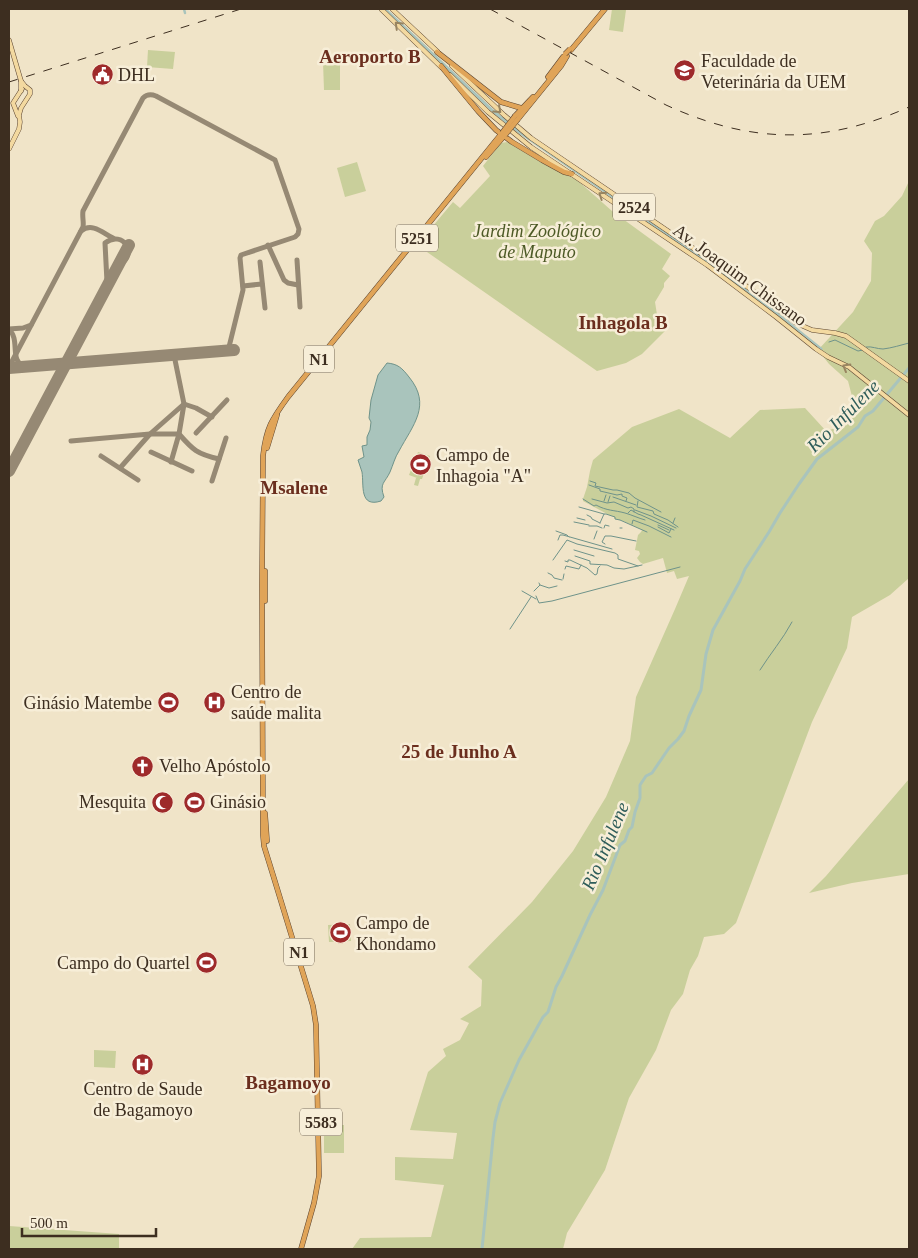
<svg xmlns="http://www.w3.org/2000/svg" width="918" height="1258" font-family="'Times New Roman',serif">
<style>
.green{fill:#c9cf9b}
.water{fill:#a9c4bc;stroke:#6f938a}
.lines{fill:none;stroke-linecap:round;stroke-linejoin:round}
.stream{stroke:#6f938a;stroke-width:1}
.canal{stroke:#a9c4bc;stroke-width:2.5}
.river{stroke:#a9c4bc;stroke-width:3}
.taxiway{stroke:#968974;stroke-width:5}
.runway{stroke:#968974;stroke-width:12}
.major-casing{stroke:#5b4430;stroke-width:5}
.highway-casing{stroke:#5b4430;stroke-width:5.5}
.major{stroke:#f3d9a0;stroke-width:4}
.highway{stroke:#e0a458;stroke-width:4.5}
.rail{stroke:#3d2e20;stroke-width:1;stroke-dasharray:9 9;stroke-linecap:butt}
.highway-bridge-casing{stroke:#5b4430;stroke-width:5.5;stroke-linecap:butt}
.highway-bridge{stroke:#e0a458;stroke-width:4.5}
.oneway{stroke:#988460}
.labels{text-anchor:middle;dominant-baseline:central;stroke-width:5;stroke-linejoin:round;paint-order:stroke}
.shield{fill:#f7eed8;stroke:#756857;stroke-width:1}
.shield-label{font-size:16px;font-weight:bold;fill:#3d2e20}
.poi-label{font-size:18px;fill:#3d2e20;stroke:#f7eed8;text-anchor:start}
.park-label{font-size:18px;font-style:italic;fill:#4d5a26;stroke:#f7eed8}
.street-label{font-size:18px;fill:#3d2e20;stroke:#f7eed8}
.neighbourhood-label{font-size:19px;font-weight:bold;fill:#6b2e1e;stroke:#f7eed8}
.water-label{font-size:19px;font-style:italic;fill:#2f5d5a;stroke:#f7eed8}
</style>
<rect width="100%" height="100%" fill="#f0e4c8"/>
<!-- green -->
<g class="green">
<polygon points="612,9 626,10 623,32 609,30"/>
<polygon points="148,50 175,52 173,69 147,67"/>
<polygon points="323,62 340,62 340,90 324,90"/>
<polygon points="507,142 544,164 577,180 612,211 671,254 662,269 670,276 664,283 664,287 655,302 658,321 665,331 642,354 626,363 597,371 417,245 453,202 460,208 490,176 483,166 501,143"/>
<polygon points="357,162 366,191 345,197 337,168"/>
<polygon points="909,181 909,578 890,595 852,617 847,648 812,722 736,923 724,934 704,937 698,956 690,970 683,994 671,1010 656,1050 629,1098 605,1170 567,1233 563,1249 352,1249 360,1238 431,1237 444,1185 395,1180 395,1157 453,1159 457,1133 410,1130 428,1072 446,1056 443,1049 460,1040 469,1023 460,1019 481,1006 482,980 468,967 532,902 573,851 606,797 630,741 636,697 675,609 689,576 677,579 674,571 667,573 663,558 643,564 640,562 637,558 640,554 639,551 635,550 638,535 641,532 642,530 623,521 615,519 614,517 609,515 583,501 583,499 587,487 590,471 593,460 632,427 679,409 730,438 760,410 805,408 826,431 839,427 854,404 848,381 829,364 818,350 853,312 871,281 872,253 864,241 875,221 884,216 902,196"/>
<polygon points="418,452 430,456 422,479 420,479 418,486 414,485 416,478 417,478 409,475"/>
<polygon points="909,779 909,874 852,883 809,893 826,876"/>
<polygon points="350,924 351,941 329,942 328,925"/>
<polygon points="94,1050 116,1051 115,1068 94,1067"/>
<rect x="324" y="1125" width="20" height="28"/>
<polygon points="9,1226 119,1234 119,1249 9,1249"/>
</g>
<!-- water -->
<path class="water" d="M 387,363 C 398,364 402,368 409,377 C 432,405 413,425 399,451 C 395,457 393,465 390,472 C 385,483 379,483 384,497 L 381,501 C 359,508 364,485 362,472 C 361,468 359,464 358,460 L 364,457 L 362,446 L 367,445 L 367,437 L 370,430 L 371,422 L 369,418 L 371,400 L 378,375 Z"/>
<g class="lines">
<!-- stream -->
<g class="stream">
<polyline points="829,342 835,340 858,351 863,350"/>
<path d="M 866,347 C 872,346 877,349 883,349 C 892,348 901,345 909,343"/>
<polyline points="590,481 596,483 595,486 613,490 617,490 629,493 635,498 661,512"/>
<polyline points="589,485 600,489 600,491 617,495 622,494 622,496 627,498 626,501"/>
<polyline points="613,497 636,505"/>
<path d="M 583,499 L 594,506 L 596,505 C 607,511 614,510 625,513 C 632,515 638,518 645,520"/>
<polyline points="592,499 607,503 614,502 628,508 631,507 634,509 634,512"/>
<polyline points="604,501 606,495"/>
<polyline points="638,501 637,507 653,511 654,514 668,520 678,527"/>
<polyline points="608,502 610,496"/>
<polyline points="579,507 604,514"/>
<polyline points="635,510 651,516 676,528"/>
<polyline points="628,513 631,510 638,514 641,515 674,530"/>
<polyline points="587,515 591,517 592,519 600,523"/>
<polyline points="577,518 585,520"/>
<polyline points="574,522 589,525"/>
<polyline points="600,523 604,514 606,514 615,517 615,519 620,520 647,532"/>
<polyline points="673,523 675,518"/>
<polyline points="632,524 633,520 649,526 671,537"/>
<polyline points="658,525 669,530"/>
<polyline points="589,526 597,526 602,528"/>
<polyline points="658,527 669,533 671,529"/>
<polyline points="604,528 605,525 609,526"/>
<polyline points="620,528 622,528"/>
<polyline points="556,531 567,535 569,537"/>
<polyline points="594,539 597,531"/>
<polyline points="558,540 560,535 563,535 612,549"/>
<polyline points="605,544 602,542 605,536 611,536 636,541"/>
<polyline points="574,550 594,556"/>
<polyline points="575,556 590,561 590,564 607,565 614,568 624,569 642,565"/>
<polyline points="553,560 567,540 577,544 615,553 618,555 618,559 638,566"/>
<polyline points="565,561 568,562 568,560 570,560 587,568 595,575 597,574 598,568 600,566"/>
<polyline points="565,569 566,566 579,569 581,565"/>
<polyline points="548,573 552,575 554,578 562,580"/>
<polyline points="563,579 564,574"/>
<polyline points="540,585 549,588 557,586"/>
<polyline points="522,591 536,599"/>
<polyline points="534,591 540,585 539,583"/>
<polyline points="536,596 539,603 552,601 680,567"/>
<polyline points="510,629 531,597"/>
<path d="M 760,670 C 770,654 783,639 792,622"/>
</g>
<!-- canal -->
<polyline class="canal" points="184,9 185,13"/>
<!-- river -->
<g class="river">
<polyline points="385,9 493,111 515,129 711,265 776,313 821,349"/>
<polyline points="482,1249 493,1138 495,1122 500,1103 519,1060 543,1017 548,1012 556,987 562,976 590,915 603,890 620,845 625,841 629,830 632,827 635,812 640,798 640,785 646,776 652,773 669,748 678,739 684,731 689,716 701,690 706,654 713,630 740,581 745,569 769,532 780,513 799,484 817,459 858,427 865,416 873,411 909,368"/>
</g>
<!-- taxiway -->
<g class="taxiway">
<path d="M 81,231 C 92,222 103,233 113,238"/>
<polyline points="268,245 284,280 288,283 298,285"/>
<polyline points="297,260 300,307"/>
<polyline points="260,262 265,308"/>
<polyline points="243,286 262,284"/>
<path d="M 105,290 L 107,282 L 105,243 C 123,229 139,255 119,265"/>
<polyline points="9,329 23,328 31,325"/>
<path d="M 9,330 C 21,339 8,363 26,366"/>
<path d="M 9,367 L 83,227 C 84,222 82,217 83,211 L 143,98 C 147,94 151,94 156,96 L 275,160 L 299,229 L 298,234 L 295,237 L 241,255 L 240,258 L 243,290 L 228,351"/>
<polyline points="9,370 16,367"/>
<polyline points="196,433 227,400"/>
<path d="M 71,441 L 150,434 L 179,434 C 193,450 197,454 219,459"/>
<polyline points="151,452 192,471"/>
<polyline points="101,456 138,480"/>
<polyline points="171,462 179,434 184,404 174,355"/>
<polyline points="120,468 150,434 184,404 196,408 212,417"/>
<polyline points="212,481 226,438"/>
</g>
<!-- runway -->
<g class="runway">
<polyline points="9,368 234,350"/>
<polyline points="9,471 129,245"/>
</g>
<defs>
<g id="major">
<polyline points="381,9 441,67"/>
<polyline points="392,9 438,52"/>
<polyline points="9,40 21,81 21,91"/>
<polyline points="452,66 504,115 531,138 718,265 796,323 812,330 835,333 846,336 909,381"/>
<polyline points="450,75 488,112 531,147 707,265 776,317 816,349 828,357 849,367 909,415"/>
<polyline points="18,116 13,103 22,89"/>
<polyline points="9,149 19,129 20,122 19,115 21,108 30,94 30,90 25,86 21,81"/>
</g>
<g id="highway">
<polyline points="571,50 605,9"/>
<polyline points="437,52 501,102 521,108"/>
<polyline points="441,66 478,111 496,130 512,142 542,160 564,172 572,174"/>
<polyline points="548,77 563,57"/>
<polyline points="515,116 533,97"/>
<polyline points="518,119 561,66 567,56"/>
<polyline points="486,157 505,135"/>
<polyline points="267,448 277,415"/>
<polyline points="265,601 265,571"/>
<polyline points="265,813 267,841"/>
<path d="M 301,1249 L 314,1203 L 319,1176 L 316,1025 L 313,1006 L 273,875 L 264,846 L 263,835 L 262,585 L 263,456 C 266,428 272,419 288,397 L 502,133"/>
</g>
</defs>
<!-- major casing -->
<use href="#major" class="major-casing"/>
<!-- highway casing -->
<use href="#highway" class="highway-casing"/>
<!-- major -->
<use href="#major" class="major"/>
<!-- highway -->
<use href="#highway" class="highway"/>
<!-- rail -->
<g class="rail">
<path d="M 490,9 L 666,105 C 751,144 824,145 909,107"/>
<polyline points="9,82 241,9"/>
</g>
<defs>
<g id="highway-bridge">
<polyline points="565,54 570,49"/>
<polyline points="502,133 515,116"/>
<polyline points="505,135 518,119"/>
</g>
</defs>
<!-- highway-bridge casing -->
<use href="#highway-bridge" class="highway-bridge-casing"/>
<!-- highway-bridge -->
<use href="#highway-bridge" class="highway-bridge"/>
</g>
<!-- one-way arrows -->
<defs><path id="oneway-chevron" d="M-2-3.5L2.5 0L-2 3.5" fill="none" stroke-width="1.6" stroke-linecap="round" stroke-linejoin="round" transform="scale(1.25)"/></defs>
<g class="oneway">
<use href="#oneway-chevron" transform="translate(398 25) rotate(-136)"/>
<use href="#oneway-chevron" transform="translate(498 110) rotate(42)"/>
<use href="#oneway-chevron" transform="translate(602 195) rotate(-146)"/>
<use href="#oneway-chevron" transform="translate(846 367) rotate(-150)"/>
</g>
<!-- icons -->
<defs>
<symbol id="university-disc" viewBox="-11 -11 22 22"><circle r="9.5" fill="#9e2a2b" stroke="#f7eed8"/><path d="M0-5L7-2L0 1L-7-2ZM-4 1L0 2.5L4 1V4Q0 6-4 4Z" fill="#fff"/></symbol>
<symbol id="civic-disc" viewBox="-11 -11 22 22"><circle r="9.5" fill="#9e2a2b" stroke="#f7eed8"/><path d="M-.6-6.5H3V-4.5H.6V-3L4-1V1h2V6H-6V1h2V-1L-.6-3ZM-1.2 2.5V6h2.4V2.5Z" fill="#fff"/></symbol>
<symbol id="stadium-disc" viewBox="-11 -11 22 22"><circle r="9.5" fill="#9e2a2b" stroke="#f7eed8"/><path d="M0-5a6.5 5 0 1 0 0 10a6.5 5 0 1 0 0-10ZM-3.5-1.8h7v3.6h-7Z" fill="#fff"/></symbol>
<symbol id="hospital-disc" viewBox="-11 -11 22 22"><circle r="9.5" fill="#9e2a2b" stroke="#f7eed8"/><path d="M-5-5h3v3.5h4V-5h3V5h-3V1.5h-4V5h-3Z" fill="#fff"/></symbol>
<symbol id="church-disc" viewBox="-11 -11 22 22"><circle r="9.5" fill="#9e2a2b" stroke="#f7eed8"/><path d="M-1.2-6h2.4v3.5h3.3v2.4h-3.3V6h-2.4V-.1h-3.3v-2.4h3.3Z" fill="#fff"/></symbol>
<symbol id="mosque-disc" viewBox="-11 -11 22 22"><circle r="9.5" fill="#9e2a2b" stroke="#f7eed8"/><path d="M3.5-4.9A6 6 0 1 0 3.5 4.9A5 5 0 1 1 3.5-4.9Z" fill="#fff"/></symbol>
</defs>
<g fill-rule="evenodd">
<use href="#university-disc" x="672" y="58" width="25" height="25"/>
<use href="#civic-disc" x="90" y="62" width="25" height="25"/>
<use href="#stadium-disc" x="408" y="452" width="25" height="25"/>
<use href="#hospital-disc" x="202" y="690" width="25" height="25"/>
<use href="#stadium-disc" x="156" y="690" width="25" height="25"/>
<use href="#church-disc" x="130" y="754" width="25" height="25"/>
<use href="#mosque-disc" x="150" y="790" width="25" height="25"/>
<use href="#stadium-disc" x="182" y="790" width="25" height="25"/>
<use href="#stadium-disc" x="328" y="920" width="25" height="25"/>
<use href="#stadium-disc" x="194" y="950" width="25" height="25"/>
<use href="#hospital-disc" x="130" y="1052" width="25" height="25"/>
</g>
<g class="labels">
<!-- shield labels -->
<g class="shield">
<rect x="613" y="193.5" width="42" height="27" rx="4"/>
<rect x="396" y="224.5" width="42" height="27" rx="4"/>
<rect x="304" y="345.5" width="30" height="27" rx="4"/>
<rect x="284" y="938.5" width="30" height="27" rx="4"/>
<rect x="300" y="1108.5" width="42" height="27" rx="4"/>
</g>
<g class="shield-label">
<text x="634" y="207">2524</text>
<text x="417" y="238">5251</text>
<text x="319" y="359">N1</text>
<text x="299" y="952">N1</text>
<text x="321" y="1122">5583</text>
</g>
<!-- poi labels -->
<g class="poi-label">
<text x="701" y="61">Faculdade de<tspan x="701" dy="21">Veterinária da UEM</tspan></text>
<text x="118" y="75">DHL</text>
<text x="436" y="455">Campo de<tspan x="436" dy="21">Inhagoia "A"</tspan></text>
<text x="231" y="692">Centro de<tspan x="231" dy="21">saúde malita</tspan></text>
<text x="152" y="703" text-anchor="end">Ginásio Matembe</text>
<text x="159" y="766">Velho Apóstolo</text>
<text x="146" y="802" text-anchor="end">Mesquita</text>
<text x="210" y="802">Ginásio</text>
<text x="356" y="923">Campo de<tspan x="356" dy="21">Khondamo</tspan></text>
<text x="190" y="963" text-anchor="end">Campo do Quartel</text>
<text x="143" y="1089" text-anchor="middle">Centro de Saude<tspan x="143" dy="21">de Bagamoyo</tspan></text>
</g>
<!-- park labels -->
<g class="park-label">
<text x="537" y="231">Jardim Zoológico<tspan x="537" dy="21">de Maputo</tspan></text>
</g>
<!-- street labels -->
<g class="street-label">
<text transform="translate(740 275) rotate(36)">Av. Joaquim Chissano</text>
</g>
<!-- neighbourhood labels -->
<g class="neighbourhood-label">
<text x="370" y="56">Aeroporto B</text>
<text x="623" y="322">Inhagola B</text>
<text x="294" y="487">Msalene</text>
<text x="459" y="751">25 de Junho A</text>
<text x="288" y="1082">Bagamoyo</text>
</g>
<!-- water labels -->
<g class="water-label">
<text transform="translate(843 416) rotate(-45)">Rio Infulene</text>
<text transform="translate(605 846) rotate(-67)">Rio Infulene</text>
</g>
</g>
<!-- border -->
<rect width="918" height="1258" fill="none" stroke="#3d2e20" stroke-width="20"/>
<!-- scale -->
<path d="M22 1228v8h134v-8" fill="none" stroke="#3d2e20" stroke-width="2.5"/>
<text x="30" y="1228" font-size="15" fill="#3d2e20" stroke="#f7eed8" stroke-width="4" paint-order="stroke">500 m</text>
</svg>
